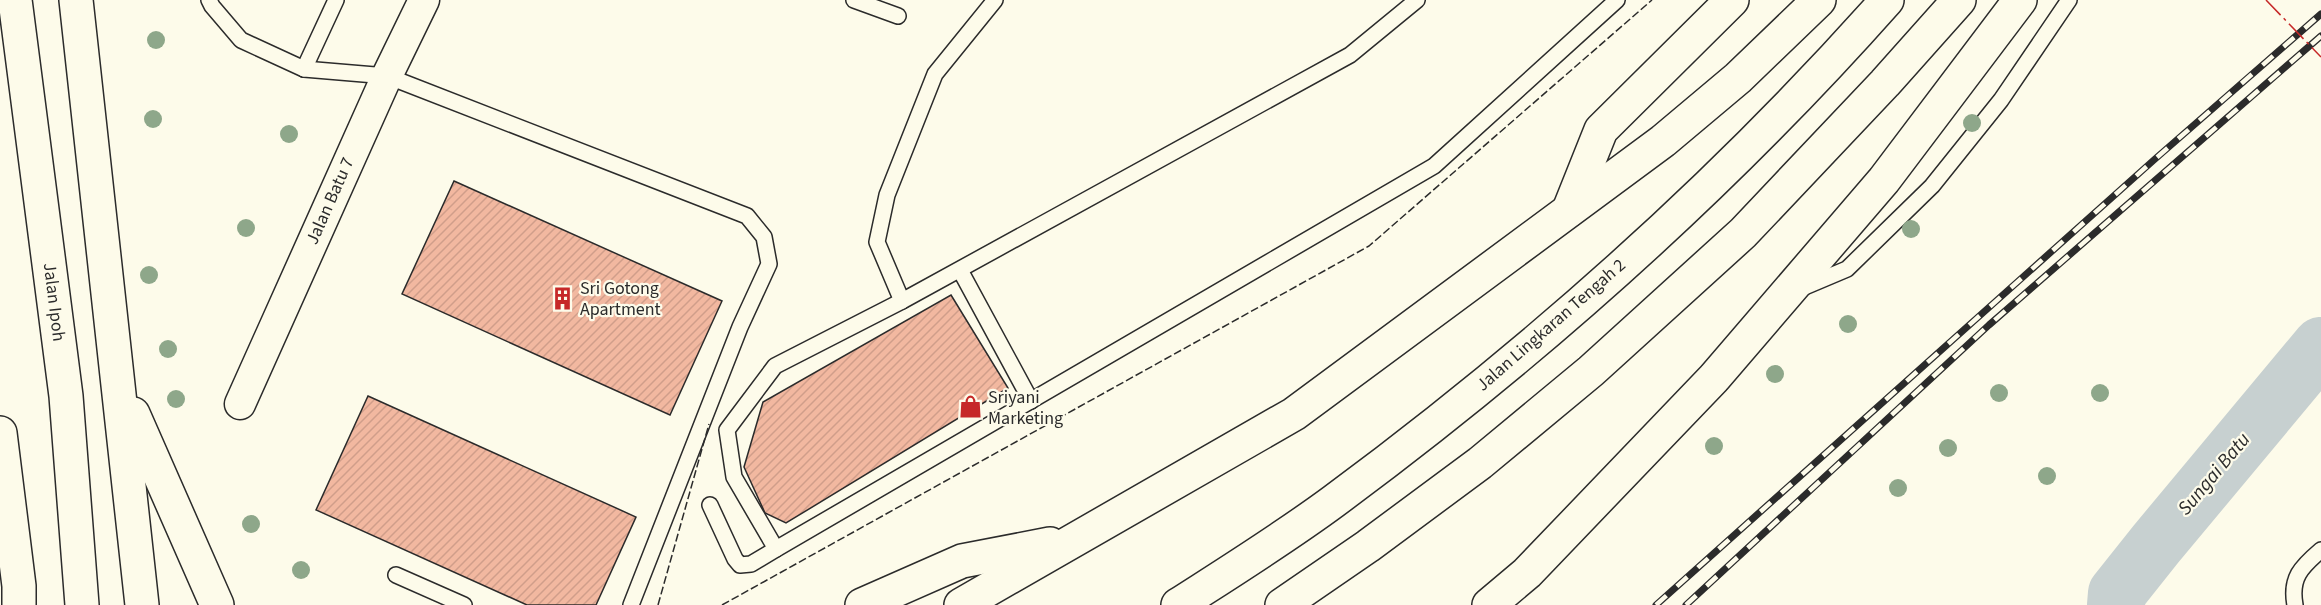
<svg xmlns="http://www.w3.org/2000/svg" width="2321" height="605" font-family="'Source Sans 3',sans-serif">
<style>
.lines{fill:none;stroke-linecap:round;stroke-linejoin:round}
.river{stroke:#c7d0d0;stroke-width:58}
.building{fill:url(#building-hatch);stroke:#2b2b2b;stroke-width:1.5}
.lane-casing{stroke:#2b2b2b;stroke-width:18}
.street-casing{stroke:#2b2b2b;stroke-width:33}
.secondary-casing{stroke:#2b2b2b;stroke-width:36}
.highway-casing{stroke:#2b2b2b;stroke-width:36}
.lane{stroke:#fdfbea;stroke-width:15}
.street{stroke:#fdfbea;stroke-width:30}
.secondary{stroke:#fdfbea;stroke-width:33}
.highway{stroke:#fdfbea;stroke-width:33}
.rail-casing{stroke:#2b2b2b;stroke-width:7}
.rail{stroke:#fdfbea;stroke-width:4.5;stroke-dasharray:14;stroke-linecap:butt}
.fence{stroke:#2b2b2b;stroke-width:1.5;stroke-dasharray:8 3;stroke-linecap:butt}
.power{stroke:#c62828;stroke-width:1.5;stroke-dasharray:21 4.5 3 4.5;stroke-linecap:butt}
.tree{fill:#8ea78a}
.labels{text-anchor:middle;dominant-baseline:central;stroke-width:4.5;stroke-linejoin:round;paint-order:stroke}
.street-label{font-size:18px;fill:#2b2b2b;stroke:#fdfbea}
.poi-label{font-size:18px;fill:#2b2b2b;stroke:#fdfbea;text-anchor:start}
.water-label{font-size:20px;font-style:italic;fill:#2b2b2b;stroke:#fdfbea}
</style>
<defs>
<pattern id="building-hatch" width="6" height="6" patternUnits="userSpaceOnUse" patternTransform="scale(1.5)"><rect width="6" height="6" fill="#f2b8a0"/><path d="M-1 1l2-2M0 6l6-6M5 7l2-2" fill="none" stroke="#d09e8a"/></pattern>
</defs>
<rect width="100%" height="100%" fill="#fdfbea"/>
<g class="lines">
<!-- river -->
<polyline class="river" points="2116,605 2117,593 2156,544 2321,346"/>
</g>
<!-- building -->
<g class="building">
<polygon points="454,181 722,301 670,415 402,294"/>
<polygon points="951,295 1008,388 786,523 765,513 744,467 763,402"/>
<polygon points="368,396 636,517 596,605 527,605 316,510"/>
</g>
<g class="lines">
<defs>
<g id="lane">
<polyline points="209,0 212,6 241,40 304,69 387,76 747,216 764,237 769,264 740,327 631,605"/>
<polyline points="854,0 898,16"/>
<polyline points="304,69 336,0"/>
<polyline points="960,270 1031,401"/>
<polyline points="1802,288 1847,269 1932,186 2001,100 2069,0"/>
<polyline points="902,301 877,242 887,195 935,74 995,0"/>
<polyline points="710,505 735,559 740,565 751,564 776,549 1434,166 1617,0"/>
<polyline points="776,549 734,477 727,430 775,366 902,301 1350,55 1417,0"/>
<polyline points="396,575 464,605"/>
<path d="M 2295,605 C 2290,578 2301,567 2321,550"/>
</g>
<polyline id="street" points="240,404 387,76 424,0"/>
<polyline id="secondary" points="1569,210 1601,130 1732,0"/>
<g id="highway">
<polyline points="15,0 66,396 82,605"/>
<polyline points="76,0 142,605"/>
<polyline points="133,414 217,605"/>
<polyline points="0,433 19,586 19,605"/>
<polyline points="862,605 962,561 1050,544"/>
<polyline points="961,605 1294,414 1663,141 1738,78 1819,0"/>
<path d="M 1178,605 C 1231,571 1284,538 1334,501 C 1534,353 1722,186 1887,0"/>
<polyline points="1282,605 1368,546 1480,463 1591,371 1743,233 1885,83 1959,0"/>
<polyline points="1489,605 1527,573 1714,378 1884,180 2020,0"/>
</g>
</defs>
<!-- lane casing -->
<use href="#lane" class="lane-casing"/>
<!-- street casing -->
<use href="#street" class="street-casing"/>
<!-- secondary casing -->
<use href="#secondary" class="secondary-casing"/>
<!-- highway casing -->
<use href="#highway" class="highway-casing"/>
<!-- lane -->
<use href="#lane" class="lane"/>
<!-- street -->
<use href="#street" class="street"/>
<!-- secondary -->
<use href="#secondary" class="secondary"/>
<!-- highway -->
<use href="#highway" class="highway"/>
<defs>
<g id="rail">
<polyline points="1656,605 2155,159 2321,14"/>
<polyline points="1686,605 1989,325 2321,36"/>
</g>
</defs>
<!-- rail casing -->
<use href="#rail" class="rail-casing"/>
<!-- rail -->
<use href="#rail" class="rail"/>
<!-- fence -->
<g class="fence">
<polyline points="658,605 709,424"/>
<polyline points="722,605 1369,246 1652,0"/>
</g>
<!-- power -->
<polyline class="power" points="2266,0 2321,57"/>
</g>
<!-- trees -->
<g class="tree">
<circle cx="156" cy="40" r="9"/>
<circle cx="153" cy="119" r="9"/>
<circle cx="1972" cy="123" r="9"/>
<circle cx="289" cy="134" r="9"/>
<circle cx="246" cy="228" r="9"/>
<circle cx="1911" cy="229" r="9"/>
<circle cx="149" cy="275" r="9"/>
<circle cx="1848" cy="324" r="9"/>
<circle cx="168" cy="349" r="9"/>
<circle cx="1775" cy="374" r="9"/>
<circle cx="1999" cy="393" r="9"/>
<circle cx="2100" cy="393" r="9"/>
<circle cx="176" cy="399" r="9"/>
<circle cx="1714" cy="446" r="9"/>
<circle cx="1948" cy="448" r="9"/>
<circle cx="2047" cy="476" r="9"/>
<circle cx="1898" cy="488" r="9"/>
<circle cx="251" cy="524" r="9"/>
<circle cx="301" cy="570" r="9"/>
</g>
<!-- icons -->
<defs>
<symbol id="building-bare" viewBox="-9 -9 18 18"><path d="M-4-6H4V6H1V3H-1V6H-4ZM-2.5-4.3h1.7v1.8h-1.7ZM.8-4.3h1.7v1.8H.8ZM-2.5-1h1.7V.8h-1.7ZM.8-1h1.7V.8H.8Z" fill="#c62828" stroke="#fdfbea" stroke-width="2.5" paint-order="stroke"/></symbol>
<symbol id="shop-bare" viewBox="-9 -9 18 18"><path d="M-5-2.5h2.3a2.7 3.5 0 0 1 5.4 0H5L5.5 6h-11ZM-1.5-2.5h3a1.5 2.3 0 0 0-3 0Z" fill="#c62828" stroke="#fdfbea" stroke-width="2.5" paint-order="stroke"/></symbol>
</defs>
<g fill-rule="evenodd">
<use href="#building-bare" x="546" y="282" width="33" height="33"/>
<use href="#shop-bare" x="954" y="390" width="33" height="33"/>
</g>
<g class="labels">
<!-- street labels -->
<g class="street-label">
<text transform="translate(330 201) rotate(-66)">Jalan Batu 7</text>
<text transform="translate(54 302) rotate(83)">Jalan Ipoh</text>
<text transform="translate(1551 325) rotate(-41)">Jalan Lingkaran Tengah 2</text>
</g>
<!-- poi labels -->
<g class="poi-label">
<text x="580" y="288">Sri Gotong<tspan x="580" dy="21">Apartment</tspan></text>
<text x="988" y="397">Sriyani<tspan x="988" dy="21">Marketing</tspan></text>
</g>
<!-- water labels -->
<g class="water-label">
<text transform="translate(2214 474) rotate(-50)">Sungai Batu</text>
</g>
</g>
</svg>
